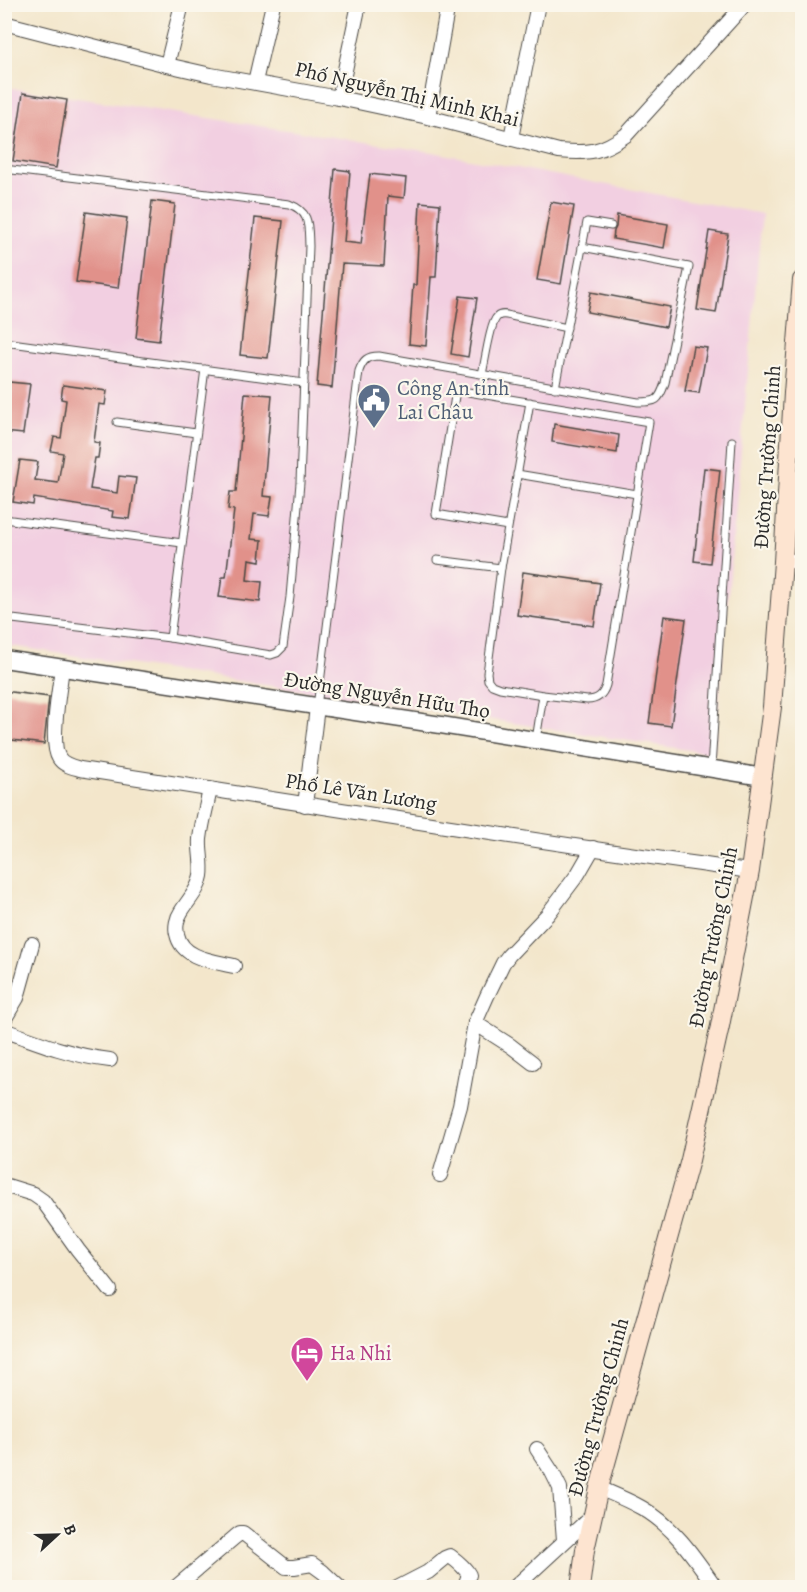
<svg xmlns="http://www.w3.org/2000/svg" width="807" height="1592" font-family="Alegreya,serif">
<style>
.built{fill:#f2cfe1}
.building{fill:#e1918a}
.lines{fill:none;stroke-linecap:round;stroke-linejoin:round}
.service-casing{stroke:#494743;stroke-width:9}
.minor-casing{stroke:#494743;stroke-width:16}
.tertiary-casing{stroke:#494743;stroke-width:19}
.secondary-casing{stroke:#494743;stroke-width:20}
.service{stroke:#fff;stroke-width:7}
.minor{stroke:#fff;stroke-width:14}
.tertiary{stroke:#fff;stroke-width:16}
.secondary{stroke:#fde4d0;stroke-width:18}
.labels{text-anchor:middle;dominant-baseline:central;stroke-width:4.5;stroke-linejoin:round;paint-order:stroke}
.street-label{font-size:21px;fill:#2b2b2b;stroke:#fbf7ec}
.service-label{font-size:21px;fill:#4e5e75;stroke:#fbf7ec;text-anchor:start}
.hotel-label{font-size:21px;fill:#b23c85;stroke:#fbf7ec;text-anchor:start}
</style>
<rect width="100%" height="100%" fill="#fbf7ec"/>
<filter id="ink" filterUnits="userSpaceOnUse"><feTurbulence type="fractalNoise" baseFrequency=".0167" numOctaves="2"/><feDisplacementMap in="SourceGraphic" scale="12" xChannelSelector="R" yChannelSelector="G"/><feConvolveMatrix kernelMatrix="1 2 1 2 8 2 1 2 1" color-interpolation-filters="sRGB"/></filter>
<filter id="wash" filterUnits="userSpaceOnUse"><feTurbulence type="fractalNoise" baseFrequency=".008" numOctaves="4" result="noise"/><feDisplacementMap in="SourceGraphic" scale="24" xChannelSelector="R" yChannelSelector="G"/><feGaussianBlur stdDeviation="1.35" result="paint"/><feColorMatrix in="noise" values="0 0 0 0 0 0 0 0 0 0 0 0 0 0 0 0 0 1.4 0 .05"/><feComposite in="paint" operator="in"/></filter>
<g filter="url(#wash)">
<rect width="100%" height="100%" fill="#f3e6cb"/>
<!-- built -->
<polygon class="built" points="4,87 432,152 762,214 714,754 5,645"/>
<g id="blocks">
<!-- building -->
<g class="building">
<polygon points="23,93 67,100 56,168 13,161"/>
<polygon points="335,169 350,171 344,242 361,244 370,174 406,178 404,198 388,196 384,266 342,264 332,388 317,386"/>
<polygon points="152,201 175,204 159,341 136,338"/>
<polygon points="420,202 440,204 436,277 431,277 426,346 409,344 413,285 416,285"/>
<polygon points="551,202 574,206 561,284 537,280"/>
<polygon points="86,212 127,218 118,288 76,282"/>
<polygon points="617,215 668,224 664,248 613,239 614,231 616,227"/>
<polygon points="255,218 283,221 268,358 240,355"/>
<polygon points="709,231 728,234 716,313 697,310"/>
<polygon points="591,292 670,307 666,327 587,312"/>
<polygon points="460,296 477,298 468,357 451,354"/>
<polygon points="693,346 707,348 699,393 685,391"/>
<polygon points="9,382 30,384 23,434 4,432"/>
<polygon points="63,385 107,391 105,405 99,404 94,442 100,443 98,458 95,458 90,489 117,493 119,476 136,478 130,519 112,517 113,511 34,498 33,505 13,502 20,460 38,462 35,480 58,483 63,453 51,451 54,437 61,438 66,400 61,399"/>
<polygon points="245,393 272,395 263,496 272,497 269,516 254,514 251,539 262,540 260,561 249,559 247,580 262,582 260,602 219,597 222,577 226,577 234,510 228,509 230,492 236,492"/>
<polygon points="554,424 619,435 617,453 552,442"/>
<polygon points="704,468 720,470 710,563 694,561"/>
<polygon points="523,572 600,583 594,626 517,615"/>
<polygon points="664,616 686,619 671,726 649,723"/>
<polygon points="4,691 49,697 44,744 4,739"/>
</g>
</g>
</g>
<g filter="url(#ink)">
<use href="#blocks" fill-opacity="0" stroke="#494743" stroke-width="1.5"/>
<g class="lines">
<defs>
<g id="service">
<polyline points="4,114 9,120 4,148"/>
<path d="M 4,169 L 289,204 C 311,212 308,226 309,246 L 300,483 L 290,597 L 283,647 L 277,653 L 271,655 L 170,638 L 4,618"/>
<polyline points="4,342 304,383"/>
<path d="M 482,374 C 485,363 490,323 497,317 C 501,313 507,315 511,316 L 567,328"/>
<polyline points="555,388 587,222 611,226"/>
<polyline points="117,422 196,433"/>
<polyline points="517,474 637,494"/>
<polyline points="4,519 182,543"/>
<path d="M 508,526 L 436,514 L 456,390 L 649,422 L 606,685 C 603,695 598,700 587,700 L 543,695 L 500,688 L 492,685 L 488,680 L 487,673 L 501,568 L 530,402"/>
<polyline points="437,560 501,568"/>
<polyline points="170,638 205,369"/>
<path d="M 317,707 L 359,371 C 363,360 367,356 379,356 L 638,402 C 657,402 659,401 665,383 L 689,267 L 582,247"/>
<polyline points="536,740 543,695"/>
<polyline points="711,768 732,441"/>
</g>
<g id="minor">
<path d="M 4,23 L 167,65 L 211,75 L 339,98 L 428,117 L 559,151 C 589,154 602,152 626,135 L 745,4"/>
<polyline points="167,65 182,4"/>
<polyline points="255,82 273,4"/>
<polyline points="339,98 359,4"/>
<polyline points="428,117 448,4"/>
<polyline points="511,138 538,4"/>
<polyline points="783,562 802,560"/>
<path d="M 62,667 C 60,687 49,743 59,758 C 63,765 73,767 80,769 C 303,803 526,841 750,871"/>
<path d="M 210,789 C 207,805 202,822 200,839 C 199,851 203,863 201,876 C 199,890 188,900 181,912 C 177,918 175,927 177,934 C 182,959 213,961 234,966"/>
<polyline points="305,805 317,707"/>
<polyline points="4,1020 17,998 32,944"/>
<polyline points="475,1023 511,1046 533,1063"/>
<path d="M 4,1030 C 39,1043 73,1056 110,1060"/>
<polyline points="440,1175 460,1106 475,1023 487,996 503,963 509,955 548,914 578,874 593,848"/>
<polyline points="4,1185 33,1194 43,1201 78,1250 110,1290"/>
<polyline points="537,1449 552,1472 560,1488 564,1540"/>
<path d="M 599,1488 C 613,1494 628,1500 642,1508 C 674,1526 695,1558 716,1588"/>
<polyline points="176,1587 235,1537 240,1533 243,1533 286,1567 294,1567 312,1564 323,1572 340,1588"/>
<path d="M 397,1588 L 428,1572 L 445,1558 L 450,1556 C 457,1561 465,1567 469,1575 L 464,1588"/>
<polyline points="514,1588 592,1516"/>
</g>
<polyline id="tertiary" points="4,659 441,725 763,777"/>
<polyline id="secondary" points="580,1588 585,1550 599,1488 690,1160 720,1026 750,871 772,707 783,562 793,393 802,280"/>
</defs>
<!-- service casing -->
<use href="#service" class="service-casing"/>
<!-- minor casing -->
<use href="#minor" class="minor-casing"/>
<!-- tertiary casing -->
<use href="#tertiary" class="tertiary-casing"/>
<!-- secondary casing -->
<use href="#secondary" class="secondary-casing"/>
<!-- service -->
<use href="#service" class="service"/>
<!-- minor -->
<use href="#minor" class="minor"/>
<!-- tertiary -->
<use href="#tertiary" class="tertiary"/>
<!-- secondary -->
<use href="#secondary" class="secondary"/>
</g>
</g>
<!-- icons -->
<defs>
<symbol id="civic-pin" viewBox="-11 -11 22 30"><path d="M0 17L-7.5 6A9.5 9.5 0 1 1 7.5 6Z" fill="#5c6f8a" stroke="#fbf7ec"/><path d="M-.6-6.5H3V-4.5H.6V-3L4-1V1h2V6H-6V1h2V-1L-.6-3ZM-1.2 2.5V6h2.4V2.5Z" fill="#fff"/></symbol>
<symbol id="hotel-pin" viewBox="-11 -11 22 30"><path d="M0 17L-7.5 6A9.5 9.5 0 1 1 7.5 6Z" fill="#d1479c" stroke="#fbf7ec"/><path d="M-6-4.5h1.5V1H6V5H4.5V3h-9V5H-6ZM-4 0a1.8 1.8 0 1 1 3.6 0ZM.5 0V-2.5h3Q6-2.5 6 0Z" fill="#fff"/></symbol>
</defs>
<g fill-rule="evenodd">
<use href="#civic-pin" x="355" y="381" width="38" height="52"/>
<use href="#hotel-pin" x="288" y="1334" width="38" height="52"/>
</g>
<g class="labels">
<!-- street labels -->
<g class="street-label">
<text transform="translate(407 94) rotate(13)">Phố Nguyễn Thị Minh Khai</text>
<text transform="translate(767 457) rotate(-86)">Đường Trường Chinh</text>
<text transform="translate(387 695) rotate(9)">Đường Nguyễn Hữu Thọ</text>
<text transform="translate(361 792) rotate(9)">Phố Lê Văn Lương</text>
<text transform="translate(713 937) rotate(-79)">Đường Trường Chinh</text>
<text transform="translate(598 1407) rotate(-75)">Đường Trường Chinh</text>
</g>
<!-- service labels -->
<g class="service-label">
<text x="397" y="388">Công An tỉnh<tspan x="397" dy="24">Lai Châu</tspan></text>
</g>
<!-- hotel labels -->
<g class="hotel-label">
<text x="330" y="1353">Ha Nhi</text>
</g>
</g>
<!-- margin -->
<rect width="807" height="1592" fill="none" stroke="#fbf7ec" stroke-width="24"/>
<!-- north arrow -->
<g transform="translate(57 1535) rotate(68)" stroke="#fbf7ec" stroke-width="4.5" paint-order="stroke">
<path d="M0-4.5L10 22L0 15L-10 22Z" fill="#2b2b2b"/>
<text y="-9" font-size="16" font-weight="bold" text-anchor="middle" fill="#2b2b2b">B</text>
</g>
</svg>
